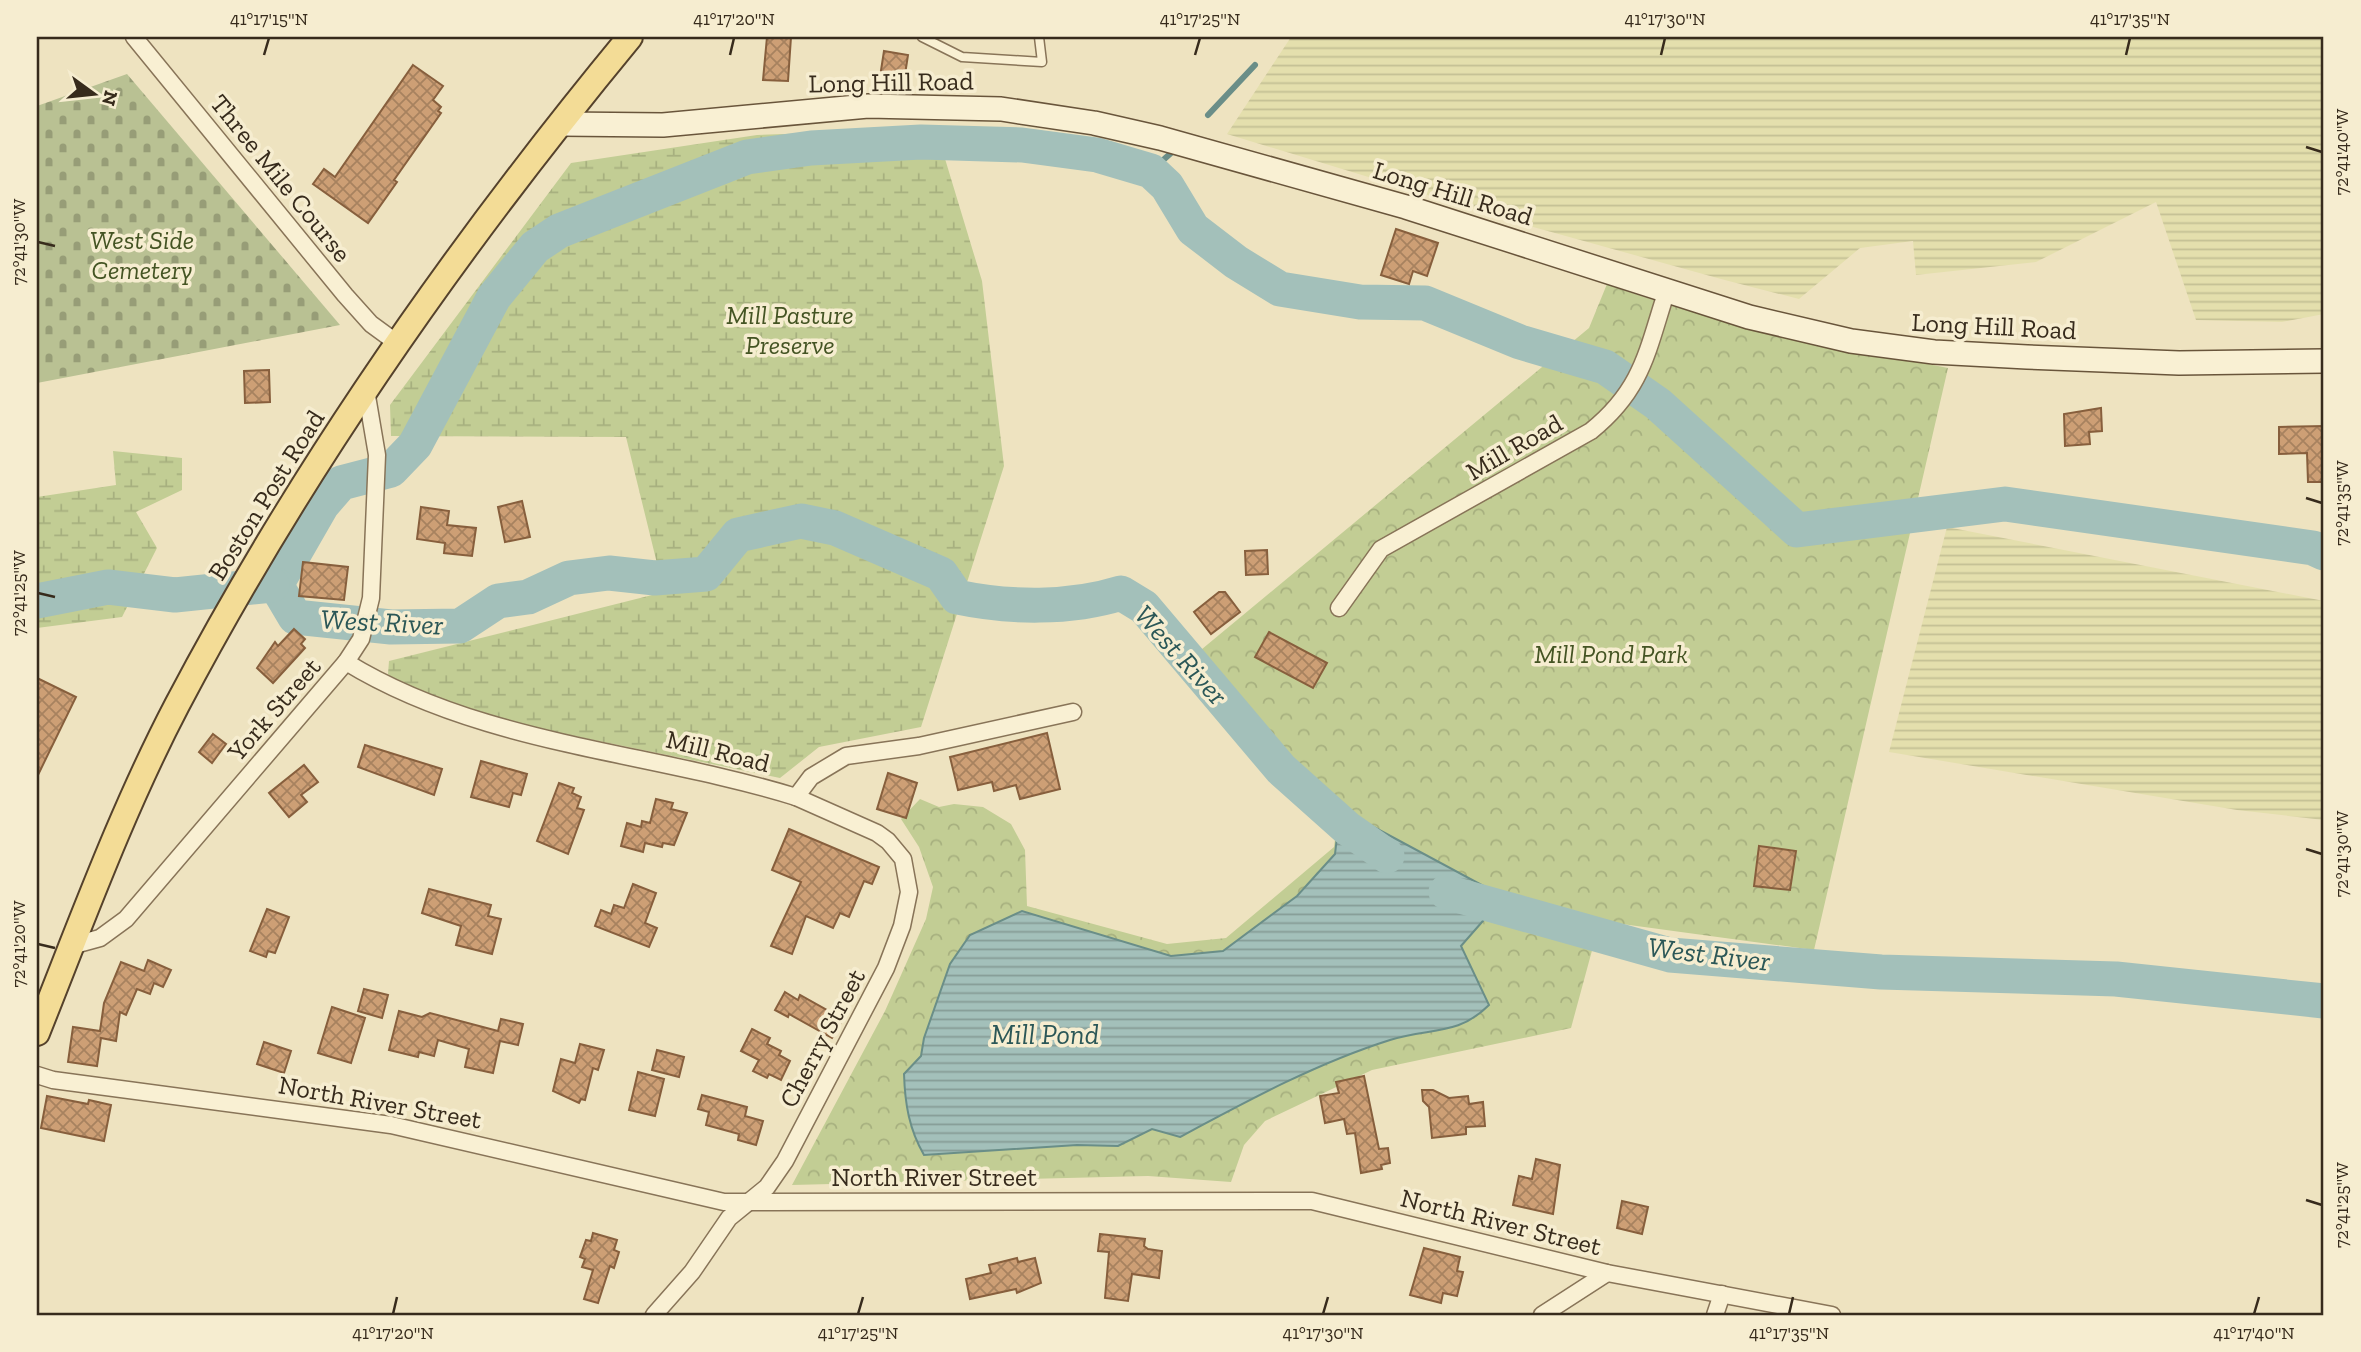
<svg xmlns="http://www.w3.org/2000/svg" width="2361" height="1352" font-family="'Zilla Slab',serif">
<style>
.farmland{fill:url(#farmland-rules)}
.wetland{fill:url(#wetland-marsh)}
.cemetery{fill:url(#cemetery-stones)}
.park{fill:url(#park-crowns)}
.water{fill:url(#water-rules);stroke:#6a8e88;stroke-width:2}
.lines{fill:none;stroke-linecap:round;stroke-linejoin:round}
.stream{stroke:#6a8e88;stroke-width:6}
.river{stroke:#a3c0ba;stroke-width:35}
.building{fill:url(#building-cross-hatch);stroke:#875f3d;stroke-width:2}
.lane-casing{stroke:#887458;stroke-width:11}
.street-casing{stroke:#887458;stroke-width:19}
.secondary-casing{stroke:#69553b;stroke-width:26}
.primary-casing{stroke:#55422c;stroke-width:28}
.lane{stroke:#f9f0d3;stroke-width:8}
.street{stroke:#f9f0d3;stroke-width:16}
.secondary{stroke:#f9f0d3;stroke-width:23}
.primary{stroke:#f3dc96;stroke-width:24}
.ticks{fill:none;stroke:#372b1c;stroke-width:2.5}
.labels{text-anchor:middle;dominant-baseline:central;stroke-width:7;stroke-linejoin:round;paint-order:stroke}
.street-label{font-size:26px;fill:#372b1c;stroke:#f6edd0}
.park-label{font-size:26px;font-style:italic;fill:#445423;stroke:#f6edd0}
.water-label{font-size:28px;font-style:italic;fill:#2b5757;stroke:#f6edd0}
.neatline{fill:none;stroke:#372b1c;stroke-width:2.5}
.ticks-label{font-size:18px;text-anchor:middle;fill:#372b1c}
</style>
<defs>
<pattern id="farmland-rules" width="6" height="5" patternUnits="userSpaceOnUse" patternTransform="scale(1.75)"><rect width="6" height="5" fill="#e4dfad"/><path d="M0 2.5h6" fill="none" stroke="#c4c094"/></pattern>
<pattern id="wetland-marsh" width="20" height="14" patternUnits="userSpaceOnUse" patternTransform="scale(1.75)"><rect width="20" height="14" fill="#c2cd94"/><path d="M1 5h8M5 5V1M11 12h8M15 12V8" fill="none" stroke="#a7b07f"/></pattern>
<pattern id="cemetery-stones" width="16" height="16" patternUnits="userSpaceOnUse" patternTransform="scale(1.75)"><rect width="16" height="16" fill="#b9c193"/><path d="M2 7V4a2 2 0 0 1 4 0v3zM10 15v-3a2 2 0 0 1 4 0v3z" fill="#979d77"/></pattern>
<pattern id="park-crowns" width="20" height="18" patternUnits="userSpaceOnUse" patternTransform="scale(1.75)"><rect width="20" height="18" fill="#c2cd94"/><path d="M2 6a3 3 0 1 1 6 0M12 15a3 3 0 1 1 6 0" fill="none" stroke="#a7b07f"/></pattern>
<pattern id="water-rules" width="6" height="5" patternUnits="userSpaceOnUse" patternTransform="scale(1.75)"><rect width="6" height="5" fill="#a3c0ba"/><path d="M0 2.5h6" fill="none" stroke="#869c96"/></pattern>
<pattern id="building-cross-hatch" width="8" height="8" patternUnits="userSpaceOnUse" patternTransform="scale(1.75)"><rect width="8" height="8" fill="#cd9f75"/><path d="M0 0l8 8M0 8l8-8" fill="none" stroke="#a7825f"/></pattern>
</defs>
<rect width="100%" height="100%" fill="#eee3c0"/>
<!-- farmland -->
<g class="farmland">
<polygon points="1291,37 2324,37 2324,314 2282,322 2196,320 2156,202 2036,262 1916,275 1913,241 1860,248 1799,299 1721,279 1526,225 1227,134"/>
<polygon points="1947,527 2324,601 2324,820 2237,810 1889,752"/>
</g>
<!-- wetland -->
<g class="wetland">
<polygon points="936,129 982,281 1004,466 921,727 819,747 780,778 540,729 480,714 396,683 388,674 389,661 664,592 626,437 391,436 390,405 571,163 757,135"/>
<polygon points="113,451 182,458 182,490 136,512 157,548 122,617 37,628 37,497 116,485"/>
</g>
<!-- cemetery -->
<polygon class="cemetery" points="127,74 340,325 37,383 37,106"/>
<!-- park -->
<path class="park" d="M 1607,284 C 1717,325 1833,345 1948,368 L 1814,950 L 1600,921 L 1571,1028 L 1372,1070 L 1265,1121 L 1244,1145 L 1231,1182 L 1148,1176 L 792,1185 L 885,1011 L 926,919 L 933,887 L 919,847 L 901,819 L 920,799 L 939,807 L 954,804 L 983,807 L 1011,824 L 1025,850 L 1027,906 L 1167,944 L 1226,938 L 1334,847 L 1337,824 L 1288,782 L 1184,664 L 1589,328 Z"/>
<!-- water -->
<path class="water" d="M 1357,818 L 1493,891 L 1489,914 L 1461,946 L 1489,1005 C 1457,1037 1429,1027 1390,1040 C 1317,1063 1247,1101 1180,1137 L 1152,1129 L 1118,1146 L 1077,1145 L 924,1155 C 909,1129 905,1104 904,1074 L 921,1056 L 924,1038 L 950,964 L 970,935 L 1022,911 L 1171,956 L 1223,951 L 1297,896 L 1335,854 L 1337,837 Z"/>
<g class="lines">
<!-- stream -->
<g class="stream">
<polyline points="1208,115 1255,65"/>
<polyline points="1151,171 1171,153"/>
</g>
<!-- river -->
<g class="river">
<polyline points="276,585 322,505 341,483 391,470 415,445 494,297 535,247 559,231 747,157 811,148 921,142 1022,145 1097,155 1151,171 1167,186 1193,229 1236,262 1280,289 1360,302 1425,303 1520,342 1605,367 1658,404 1797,530 2005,504 2313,548 2324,553"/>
<path d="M 276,585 L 295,617 L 391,627 L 460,626 L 498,601 L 528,597 L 569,578 L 609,573 L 655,578 L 706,574 L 738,535 L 801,521 L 835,528 L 941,574 L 957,597 C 1009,608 1070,609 1121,593 L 1144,607 L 1281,769 L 1347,828 L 1387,856"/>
<polyline points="37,601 108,587 175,595 272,585"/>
<polyline points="1446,892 1670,955 1881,972 2116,979 2324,1001"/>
</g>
</g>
<!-- building -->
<g class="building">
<polygon points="767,37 791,37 788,81 763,80"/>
<polygon points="884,51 908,55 904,81 880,77"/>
<polygon points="413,65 443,86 433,100 441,107 438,111 441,113 394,180 397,182 368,223 313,184 324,169 335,177"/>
<polygon points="1396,229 1438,243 1427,276 1413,271 1409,284 1381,275"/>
<polygon points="269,370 270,402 245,403 244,371"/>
<polygon points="2101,408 2102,431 2089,432 2090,444 2065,446 2064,414"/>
<polygon points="2324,426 2324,482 2308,482 2307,453 2279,454 2279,427"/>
<polygon points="522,501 530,537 505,542 498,507"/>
<polygon points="421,507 449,511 447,525 476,528 472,556 444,553 445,543 417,539"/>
<polygon points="1267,550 1268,574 1246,575 1245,551"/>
<polygon points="303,562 348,567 344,600 299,596"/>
<polygon points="1219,592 1225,592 1240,612 1211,634 1194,612"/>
<polygon points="294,629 305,639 301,644 305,648 273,683 257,668 275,642 278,646"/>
<polygon points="1269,632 1327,663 1313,688 1255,657"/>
<polygon points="37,678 76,697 37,777"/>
<polygon points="1047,733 1060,789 1020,799 1016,785 994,791 992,782 958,790 950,757"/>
<polygon points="213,734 226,744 212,763 199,752"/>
<polygon points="365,745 442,769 434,795 358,767"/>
<polygon points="481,761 527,774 521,795 513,793 509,807 471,797"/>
<polygon points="304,765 318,782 301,795 307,802 289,817 269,793"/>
<polygon points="888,773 917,783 906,818 877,809"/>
<polygon points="559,783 574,788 572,793 581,797 577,808 584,810 568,854 537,841"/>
<polygon points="656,799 673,803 671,809 687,813 674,845 663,843 662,847 645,843 643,852 621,846 627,823 641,827 642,821 650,823"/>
<polygon points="789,829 879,867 872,884 864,881 849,917 840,913 833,928 806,916 792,954 771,946 801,882 772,870"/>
<polygon points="1759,846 1796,851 1790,890 1754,886"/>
<polygon points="633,884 656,893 645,923 657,928 649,947 595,926 601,910 611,914 614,905 624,908"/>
<polygon points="429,889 491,905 488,916 501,919 492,954 456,945 461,926 422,913"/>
<polygon points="267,909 289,917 275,953 268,951 266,957 250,951"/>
<polygon points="148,960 171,970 163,987 154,983 150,994 137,989 126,1015 120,1012 116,1041 101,1038 97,1066 68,1062 73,1027 100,1031 104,1003 121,962 144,971"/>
<polygon points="364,989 388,995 382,1018 358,1011"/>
<polygon points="785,992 798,1000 800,995 843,1019 832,1038 789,1014 788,1017 775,1010"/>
<polygon points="332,1007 365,1018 351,1063 318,1053"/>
<polygon points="399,1011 422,1017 430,1013 498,1031 501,1019 523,1024 518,1045 500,1041 493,1073 465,1067 469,1049 438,1040 434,1056 419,1052 418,1057 389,1050"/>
<polygon points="752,1029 770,1038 767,1044 781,1051 779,1055 790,1061 781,1080 769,1074 767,1078 753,1071 759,1060 741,1051"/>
<polygon points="264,1042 291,1051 284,1073 257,1064"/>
<polygon points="580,1044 604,1050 598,1070 593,1068 585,1100 581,1099 579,1103 553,1091 561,1059 575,1063"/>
<polygon points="657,1050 684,1057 679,1077 652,1070"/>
<polygon points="638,1072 664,1079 655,1116 629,1110"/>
<polygon points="1364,1076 1379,1149 1388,1148 1390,1163 1381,1165 1382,1169 1361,1173 1355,1133 1347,1134 1344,1119 1325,1123 1320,1096 1339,1093 1336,1082"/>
<polygon points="1422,1090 1433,1090 1449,1098 1468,1096 1469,1104 1483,1102 1485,1126 1466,1127 1466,1134 1432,1138 1429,1107 1423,1101"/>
<polygon points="702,1095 747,1107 745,1116 763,1121 756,1145 738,1140 739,1134 706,1125 709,1112 698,1109"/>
<polygon points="47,1096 88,1104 89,1100 111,1105 104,1141 41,1128"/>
<polygon points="1536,1159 1560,1165 1553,1214 1513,1205 1519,1176 1532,1179"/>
<polygon points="1622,1201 1648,1207 1642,1234 1617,1228"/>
<polygon points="593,1233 617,1240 614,1250 619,1252 614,1268 610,1266 598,1303 584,1299 593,1270 582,1267 585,1259 580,1257 586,1240 591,1241"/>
<polygon points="1100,1234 1145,1239 1144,1246 1148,1249 1162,1251 1159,1278 1132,1274 1128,1301 1105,1298 1109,1252 1098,1251"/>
<polygon points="1424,1248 1460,1257 1457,1271 1463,1272 1457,1296 1443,1293 1441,1303 1410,1295"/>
<polygon points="1017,1258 1018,1262 1035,1258 1041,1283 1017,1293 1016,1289 970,1299 966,1279 991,1273 989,1265"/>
</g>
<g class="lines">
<defs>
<polyline id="lane" points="922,37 962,57 1042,62 1039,37"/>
<g id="street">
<polyline points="134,37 345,295 371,324 397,343"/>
<path d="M 1339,608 L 1381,549 L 1591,431 C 1643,389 1647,351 1667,290"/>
<path d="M 346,662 C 481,745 648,751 796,797 L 811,777 L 846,756 L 919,746 L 1073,712"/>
<polyline points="71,946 100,938 126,919 346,662 361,639 371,598 377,455 366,390"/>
<polyline points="37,1075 53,1080 391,1125 724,1202 1312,1201 1607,1273 1832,1315"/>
<polyline points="654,1315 692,1272 729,1218 767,1187 785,1161 886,968 902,926 909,892 903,859 888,841 877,833 796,797"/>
<polyline points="1542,1315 1607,1273"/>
<polyline points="1715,1315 1722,1294"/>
</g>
<polyline id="secondary" points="561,124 663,125 868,106 1001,109 1094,123 1160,138 1406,207 1749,317 1851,341 1934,352 2027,357 2179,363 2324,361"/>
<path id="primary" d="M 37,1033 C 81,923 122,810 177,705 C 302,467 460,243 630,37"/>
</defs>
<!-- lane casing -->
<use href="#lane" class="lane-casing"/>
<!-- street casing -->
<use href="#street" class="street-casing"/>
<!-- secondary casing -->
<use href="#secondary" class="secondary-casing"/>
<!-- primary casing -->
<use href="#primary" class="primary-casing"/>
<!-- lane -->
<use href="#lane" class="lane"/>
<!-- street -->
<use href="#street" class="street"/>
<!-- secondary -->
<use href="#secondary" class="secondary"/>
<!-- primary -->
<use href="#primary" class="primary"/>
</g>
<!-- ticks -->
<path class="ticks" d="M 264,55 L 269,38M 730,55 L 734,38M 1195,55 L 1200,38M 1661,55 L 1665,38M 2126,55 L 2130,38M 2306,147 L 2322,152M 38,242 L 55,246M 2306,498 L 2322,503M 38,593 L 55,597M 2306,849 L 2322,854M 38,944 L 55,948M 2306,1200 L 2322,1205M 393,1314 L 397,1297M 858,1314 L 863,1297M 1323,1314 L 1328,1297M 1789,1314 L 1793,1297M 2254,1314 L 2259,1297"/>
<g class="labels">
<!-- street labels -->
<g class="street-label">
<text transform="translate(891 82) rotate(-1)">Long Hill Road</text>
<text transform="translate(281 178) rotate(51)">Three Mile Course</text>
<text transform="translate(1453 193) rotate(17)">Long Hill Road</text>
<text transform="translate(1994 326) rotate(3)">Long Hill Road</text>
<text transform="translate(1514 447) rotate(-30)">Mill Road</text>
<text transform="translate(266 495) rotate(-58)">Boston Post Road</text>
<text transform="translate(274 709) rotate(-49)">York Street</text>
<text transform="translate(718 751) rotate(14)">Mill Road</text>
<text transform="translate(822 1038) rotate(-62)">Cherry Street</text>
<text transform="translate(380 1102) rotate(10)">North River Street</text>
<text x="934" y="1177">North River Street</text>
<text transform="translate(1501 1222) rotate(14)">North River Street</text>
</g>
<!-- park labels -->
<g class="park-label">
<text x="142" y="240">West Side<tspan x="142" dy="30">Cemetery</tspan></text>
<text x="790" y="315">Mill Pasture<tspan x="790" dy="30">Preserve</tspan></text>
<text x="1611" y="654">Mill Pond Park</text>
</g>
<!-- water labels -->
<g class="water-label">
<text transform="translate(382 622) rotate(3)">West River</text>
<text transform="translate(1181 655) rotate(48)">West River</text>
<text transform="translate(1709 954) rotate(7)">West River</text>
<text x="1045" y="1034">Mill Pond</text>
</g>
</g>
<!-- border -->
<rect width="2361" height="1352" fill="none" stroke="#f6edd0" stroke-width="77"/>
<!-- north arrow -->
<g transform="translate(94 94) rotate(105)" stroke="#f6edd0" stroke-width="5" paint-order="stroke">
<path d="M0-5L12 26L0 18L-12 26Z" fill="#372b1c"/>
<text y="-10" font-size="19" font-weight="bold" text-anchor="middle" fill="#372b1c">N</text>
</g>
<rect x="38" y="38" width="2284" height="1276" class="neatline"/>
<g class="ticks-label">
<text x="269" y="25">41°17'15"N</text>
<text x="734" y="25">41°17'20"N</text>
<text x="1200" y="25">41°17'25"N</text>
<text x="1665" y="25">41°17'30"N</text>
<text x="2130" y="25">41°17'35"N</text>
<text transform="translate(2342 152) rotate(-90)" y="6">72°41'40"W</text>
<text transform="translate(19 242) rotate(-90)" y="6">72°41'30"W</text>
<text transform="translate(2342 503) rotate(-90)" y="6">72°41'35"W</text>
<text transform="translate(19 593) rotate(-90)" y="6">72°41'25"W</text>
<text transform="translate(2342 854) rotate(-90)" y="6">72°41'30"W</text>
<text transform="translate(19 944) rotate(-90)" y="6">72°41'20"W</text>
<text transform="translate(2342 1205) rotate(-90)" y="6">72°41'25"W</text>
<text x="393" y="1339">41°17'20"N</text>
<text x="858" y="1339">41°17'25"N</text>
<text x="1323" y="1339">41°17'30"N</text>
<text x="1789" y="1339">41°17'35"N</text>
<text x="2254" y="1339">41°17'40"N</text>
</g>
</svg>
